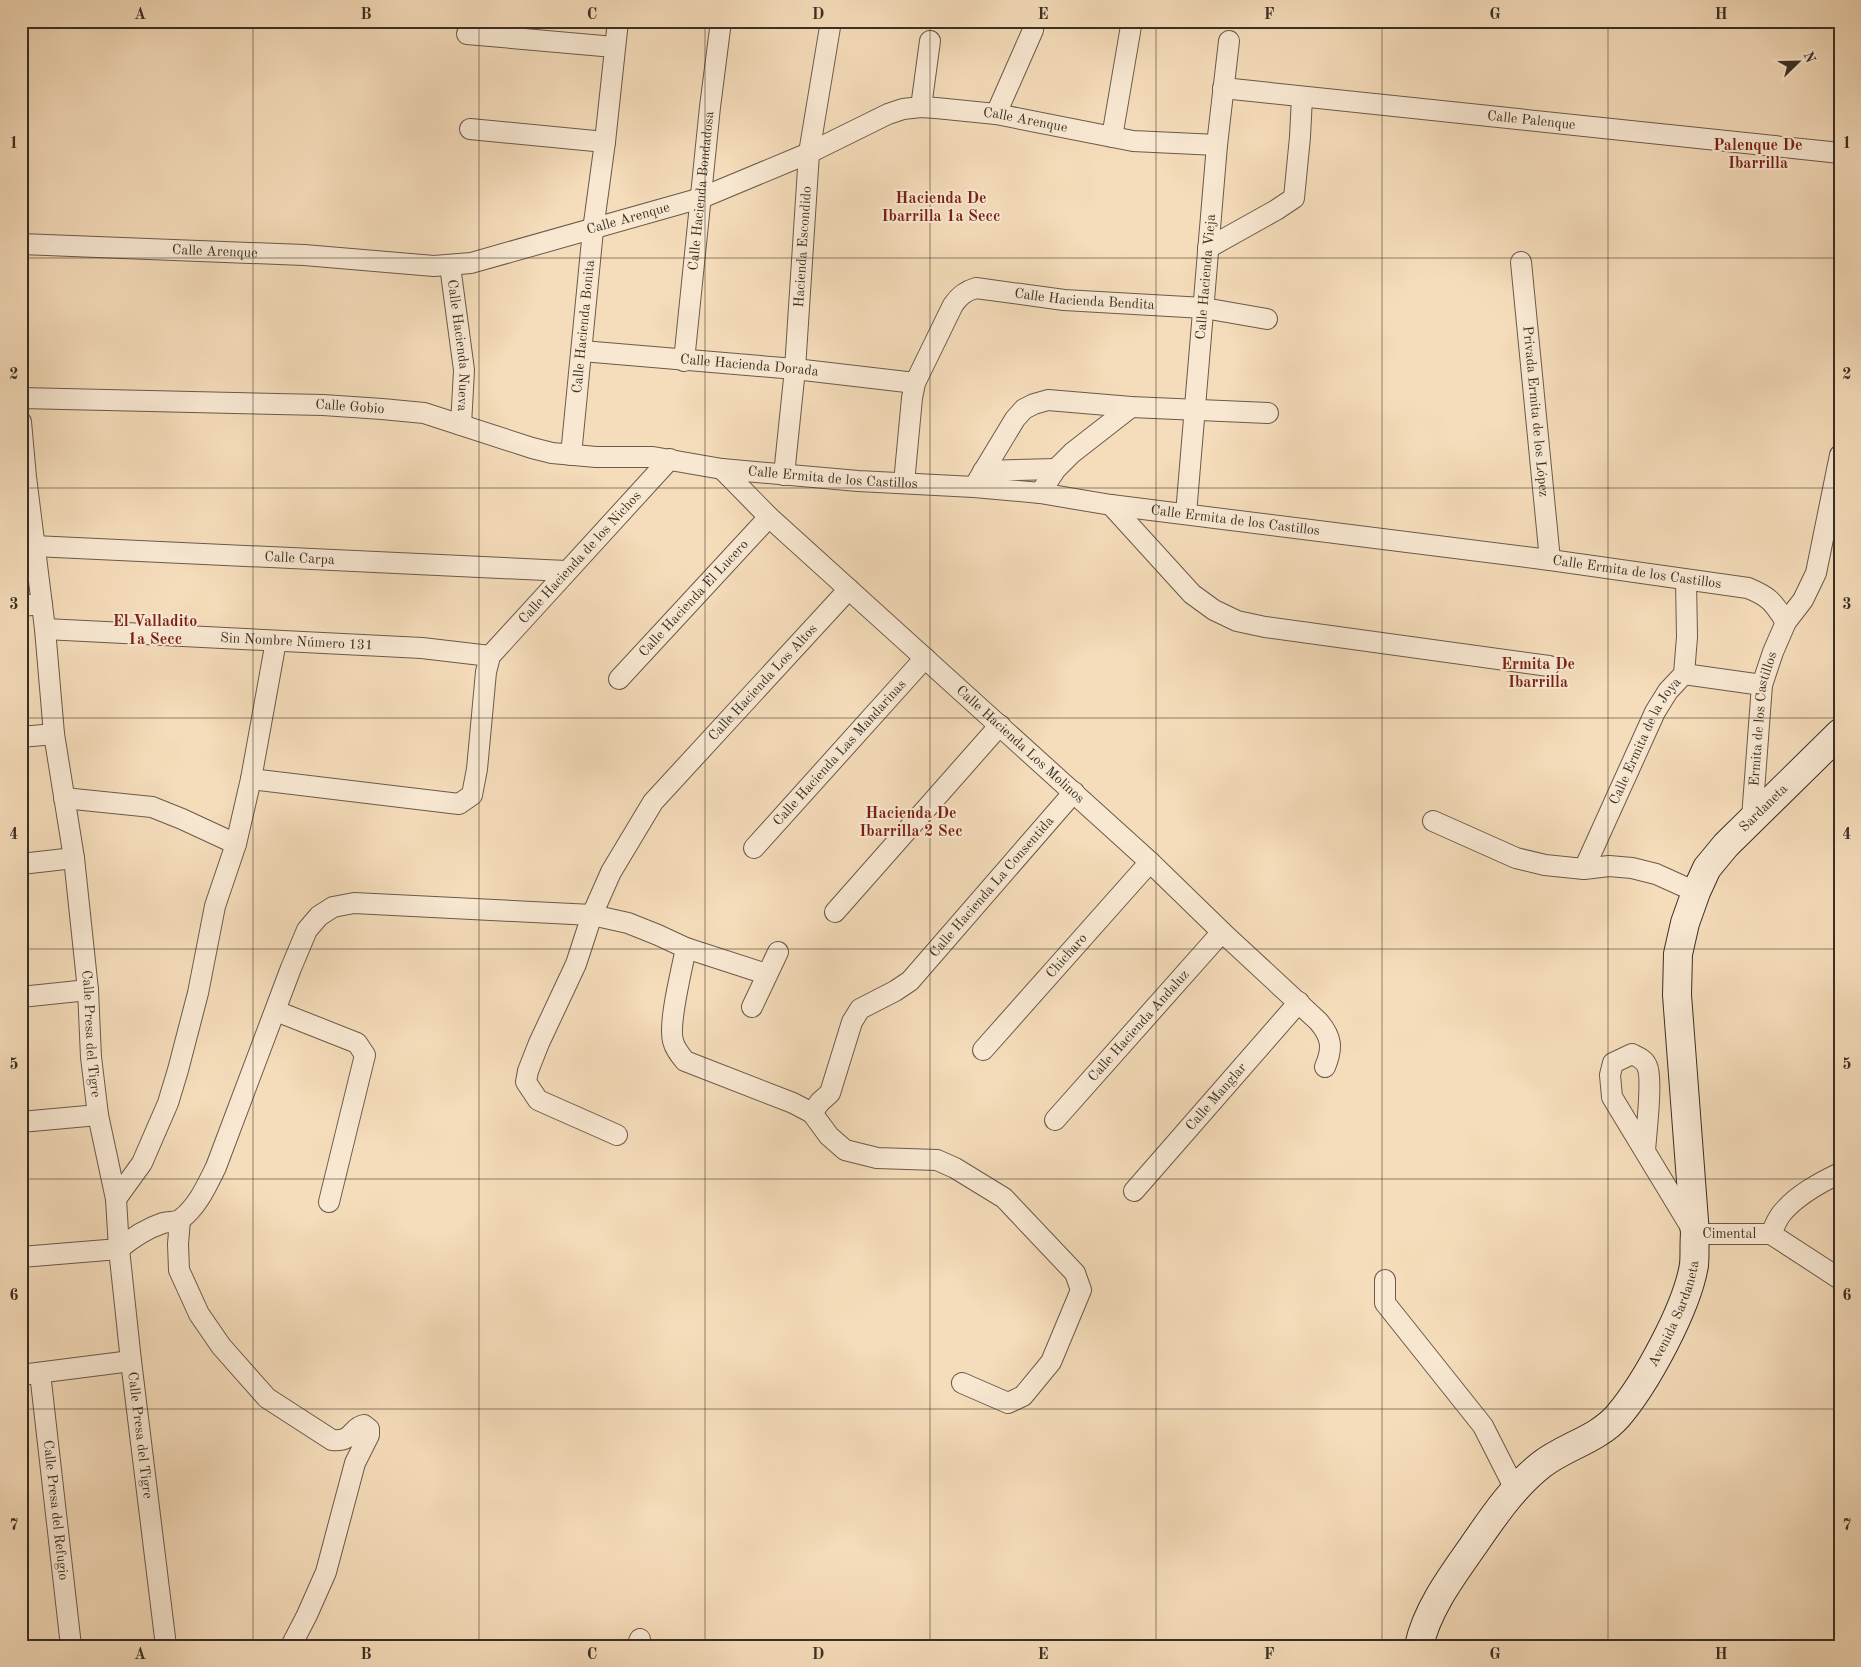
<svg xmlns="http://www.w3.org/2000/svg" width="1861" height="1667" font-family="'Old Standard TT',serif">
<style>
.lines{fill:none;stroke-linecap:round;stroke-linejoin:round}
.street-casing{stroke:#6a5a49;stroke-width:22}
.secondary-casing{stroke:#3b2f23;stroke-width:30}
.street{stroke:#f8e8d2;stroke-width:20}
.secondary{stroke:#f8e8d2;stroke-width:28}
.grid{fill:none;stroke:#3b2f23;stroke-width:1;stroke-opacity:0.55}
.labels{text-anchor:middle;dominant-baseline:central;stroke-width:4;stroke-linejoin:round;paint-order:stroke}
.street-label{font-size:14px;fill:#3b2f23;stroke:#f8e8d2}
.quarter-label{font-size:16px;font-weight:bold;fill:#7a1f14;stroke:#f8e8d2}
.neatline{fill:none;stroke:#3b2f23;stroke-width:2}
.grid-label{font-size:16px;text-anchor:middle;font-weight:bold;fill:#3b2f23}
</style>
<rect width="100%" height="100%" fill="#f5dcba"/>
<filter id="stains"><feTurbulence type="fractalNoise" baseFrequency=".004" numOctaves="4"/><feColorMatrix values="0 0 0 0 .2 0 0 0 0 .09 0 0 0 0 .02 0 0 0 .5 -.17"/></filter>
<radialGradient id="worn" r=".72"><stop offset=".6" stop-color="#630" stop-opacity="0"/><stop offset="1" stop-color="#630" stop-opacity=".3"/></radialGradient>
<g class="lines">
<defs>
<g id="street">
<polyline points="467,34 614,47"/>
<path id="s1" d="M 1223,88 L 1840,153"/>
<polyline points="921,107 930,41"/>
<polyline points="996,114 1033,30"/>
<polyline points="470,129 605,142"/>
<polyline points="1112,137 1131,26"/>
<path id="s2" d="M 21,244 L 304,255 L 434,266 L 471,263 L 701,198 L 809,153 L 888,114 L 903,109 L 921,107 L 936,108 L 996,114 L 1133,141 L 1217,145"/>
<polyline points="1208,248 1276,210 1294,198 1300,137 1302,97"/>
<path id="s3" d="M 1521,262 L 1550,560"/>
<path id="s4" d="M 450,266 L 464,370 L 461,425"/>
<path id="s5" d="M 582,351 L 795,369 L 915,383"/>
<path id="s6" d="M 684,361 L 710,107 L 721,21"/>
<path id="s7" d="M 21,398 L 323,405 L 382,409 L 424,413 L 532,448 L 552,453 L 596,457 L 653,457 L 722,469 L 858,481 L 974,487 L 1040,493 L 1111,505 L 1550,560 L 1748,588 C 1770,597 1773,602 1786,622"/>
<path id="s8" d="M 21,422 L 26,477 L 45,629 L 54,734 L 74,858 L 88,990 L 91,1057 L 98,1115 L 116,1199 L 119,1249 L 131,1361 L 166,1646"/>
<path id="s9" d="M 571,455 L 593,230 L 605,142 L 618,21"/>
<path id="s10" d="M 722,469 L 769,517 L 1150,862 L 1222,932 L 1318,1021 C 1332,1037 1333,1048 1325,1067"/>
<polyline points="983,471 1056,469"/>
<path id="s11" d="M 784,475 L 795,369 L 809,153 L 831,21"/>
<path id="s12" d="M 904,483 L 912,398 L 915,383 L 953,305 C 959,296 965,291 976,288 L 1064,300 L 1204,308 L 1267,319"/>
<polyline points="974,487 1015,419 1024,409 1034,404 1048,400 1131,407 1268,413"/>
<polyline points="1040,493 1056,469 1072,453 1131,407"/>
<polyline points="1111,505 1192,594 1214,610 1237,621 1265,627 1549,666"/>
<path id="s13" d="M 1186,514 L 1217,145 L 1229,41"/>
<path id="s14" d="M 34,546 L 566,571"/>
<polyline points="21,606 42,604"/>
<path id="s15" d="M 45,629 L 422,648 L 490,656"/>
<polyline points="1684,674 1762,685"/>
<path id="s16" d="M 619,679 L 769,517"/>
<polyline points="21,737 54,734"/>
<path id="s17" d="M 251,779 L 459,804 L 472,795 L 477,769 L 486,672 L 490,656 L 670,459"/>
<polyline points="64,798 152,807 182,819 236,844"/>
<path id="s18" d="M 1752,818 L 1762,685 L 1773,652 L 1786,622 L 1803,600 L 1816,573 L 1840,455"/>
<polyline points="1433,821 1516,858 1545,865 1584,869 1609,866 1632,868 1656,874 1696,892"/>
<path id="s19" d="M 754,848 L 925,658"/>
<polyline points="21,864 74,858"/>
<path id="s20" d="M 1584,869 L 1655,712 L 1668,691 L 1684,674 L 1687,637 L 1686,580"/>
<polyline points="835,912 1000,725"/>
<path id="s21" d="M 686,948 C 682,969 668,1023 673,1041 C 675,1049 680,1055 685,1061 L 793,1103 L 812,1113 L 820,1102 L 830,1093 L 852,1022 L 860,1009 L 895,991 L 910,981 L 1074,792"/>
<polyline points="21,997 88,990"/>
<polyline points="752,1007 778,952"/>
<polyline points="276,1011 357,1043 365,1055 329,1202"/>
<path id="s22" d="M 983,1050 L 1150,862"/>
<polyline points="812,1113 829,1136 845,1150 877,1158 937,1160 955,1168 1004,1198 1075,1273 1081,1290 1051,1362 1023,1396 1008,1403 962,1383"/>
<path id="s23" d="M 1055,1120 L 1222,932"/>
<polyline points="21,1122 98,1115"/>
<path id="s24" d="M 617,1135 L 538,1100 L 526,1082 L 528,1071 L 539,1043 L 576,964 L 592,915 L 611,872 L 653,802 L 849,589"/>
<path id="s25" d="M 1645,1151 C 1646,1135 1653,1078 1647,1066 C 1644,1059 1638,1057 1632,1054 L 1613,1063 L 1610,1075 L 1612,1097 L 1695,1234 L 1771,1234 L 1840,1279"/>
<path id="s26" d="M 1134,1191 L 1299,1002"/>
<polyline points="116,1199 142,1163 168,1103 178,1070 198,993 215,906 236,844 251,779 276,641"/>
<path d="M 180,1220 L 178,1244 L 179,1270 L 199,1314 L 221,1346 L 267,1398 L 332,1440 C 354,1442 351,1427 364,1425 L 369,1429 L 369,1435 L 355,1463 L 326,1572 L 307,1615 L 291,1646"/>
<path d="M 1771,1234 C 1774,1227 1777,1219 1782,1213 C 1797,1195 1819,1183 1840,1173"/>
<path d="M 21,1257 L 119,1249 C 133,1237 145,1229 163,1223 C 168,1222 177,1222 181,1219 C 198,1206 207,1185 216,1167 L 291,968 L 307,930 L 319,916 L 333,907 L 354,903 L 592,915 L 628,923 L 658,935 L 686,948 L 766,974"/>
<polyline points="1385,1280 1385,1303 1483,1426 1515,1489"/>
<path id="s27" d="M 40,1373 L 71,1646"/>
<polyline points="21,1375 131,1361"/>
<polyline points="637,1646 640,1639"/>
</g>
<g id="secondary">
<path id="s28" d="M 1419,1646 C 1427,1609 1452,1576 1473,1546 C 1493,1517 1513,1487 1541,1465 C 1565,1446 1597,1440 1618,1416 C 1646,1383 1687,1308 1694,1265 C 1695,1255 1694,1244 1695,1234 L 1677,995 L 1678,954 L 1685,923 L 1696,892 L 1707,868 L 1726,845 L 1840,733"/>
</g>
</defs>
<!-- street casing -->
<use href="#street" class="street-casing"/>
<!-- secondary casing -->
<use href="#secondary" class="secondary-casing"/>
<!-- street -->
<use href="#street" class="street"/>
<!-- secondary -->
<use href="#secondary" class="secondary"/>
</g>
<!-- grid -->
<path class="grid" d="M 253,21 L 253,1646M 479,21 L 479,1646M 705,21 L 705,1646M 930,21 L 930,1646M 1156,21 L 1156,1646M 1382,21 L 1382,1646M 1608,21 L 1608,1646M 21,258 L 1840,258M 21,488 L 1840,488M 21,718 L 1840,718M 21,949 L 1840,949M 21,1179 L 1840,1179M 21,1409 L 1840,1409"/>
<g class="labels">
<!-- street labels -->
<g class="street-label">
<text stroke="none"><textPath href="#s2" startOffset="1034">Calle Arenque</textPath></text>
<text stroke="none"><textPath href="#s1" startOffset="310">Calle Palenque</textPath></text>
<text stroke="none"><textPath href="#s6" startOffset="171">Calle Hacienda Bondadosa</textPath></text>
<text stroke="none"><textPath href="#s2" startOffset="614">Calle Arenque</textPath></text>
<text stroke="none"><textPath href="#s11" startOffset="229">Hacienda Escondido</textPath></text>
<text stroke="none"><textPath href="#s2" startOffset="194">Calle Arenque</textPath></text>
<text stroke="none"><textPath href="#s13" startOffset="238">Calle Hacienda Vieja</textPath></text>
<text stroke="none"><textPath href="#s12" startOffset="326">Calle Hacienda Bendita</textPath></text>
<text stroke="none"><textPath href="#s9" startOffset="129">Calle Hacienda Bonita</textPath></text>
<text stroke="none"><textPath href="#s4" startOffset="80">Calle Hacienda Nueva</textPath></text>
<text stroke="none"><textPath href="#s5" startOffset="168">Calle Hacienda Dorada</textPath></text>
<text stroke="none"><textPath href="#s7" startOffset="329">Calle Gobio</textPath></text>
<text stroke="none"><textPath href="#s3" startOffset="150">Privada Ermita de los López</textPath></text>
<text stroke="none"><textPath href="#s7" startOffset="820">Calle Ermita de los Castillos</textPath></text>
<text stroke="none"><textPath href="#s7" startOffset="1225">Calle Ermita de los Castillos</textPath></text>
<text stroke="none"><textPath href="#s17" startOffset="499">Calle Hacienda de los Nichos</textPath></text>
<text stroke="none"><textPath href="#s14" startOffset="266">Calle Carpa</textPath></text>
<text stroke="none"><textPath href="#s7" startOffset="1630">Calle Ermita de los Castillos</textPath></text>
<text stroke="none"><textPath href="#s16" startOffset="110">Calle Hacienda El Lucero</textPath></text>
<text stroke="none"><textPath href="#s15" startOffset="252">Sin Nombre Número 131</textPath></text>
<text stroke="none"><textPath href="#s24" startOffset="579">Calle Hacienda Los Altos</textPath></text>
<text stroke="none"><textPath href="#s18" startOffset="100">Ermita de los Castillos</textPath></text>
<text stroke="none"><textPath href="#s20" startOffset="142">Calle Ermita de la Joya</textPath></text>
<text stroke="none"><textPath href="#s10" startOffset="406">Calle Hacienda Los Molinos</textPath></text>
<text stroke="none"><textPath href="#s19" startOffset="128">Calle Hacienda Las Mandarinas</textPath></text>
<text stroke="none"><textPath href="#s28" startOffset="968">Sardaneta</textPath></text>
<text stroke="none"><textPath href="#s21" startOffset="554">Calle Hacienda La Consentida</textPath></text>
<text stroke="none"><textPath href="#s22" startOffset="126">Chicharo</textPath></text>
<text stroke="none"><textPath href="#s23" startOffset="126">Calle Hacienda Andaluz</textPath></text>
<text stroke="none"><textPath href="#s8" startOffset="616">Calle Presa del Tigre</textPath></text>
<text stroke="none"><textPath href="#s26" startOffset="125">Calle Manglar</textPath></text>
<text stroke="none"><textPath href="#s25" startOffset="355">Cimental</textPath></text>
<text stroke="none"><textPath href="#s28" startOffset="430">Avenida Sardaneta</textPath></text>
<text stroke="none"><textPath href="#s8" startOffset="1021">Calle Presa del Tigre</textPath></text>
<text stroke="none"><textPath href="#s27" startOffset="138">Calle Presa del Refugio</textPath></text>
</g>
<!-- quarter labels -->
<g class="quarter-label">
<text x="1758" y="146">Palenque De<tspan x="1758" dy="18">Ibarrilla</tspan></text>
<text x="941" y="199">Hacienda De<tspan x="941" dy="18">Ibarrilla 1a Secc</tspan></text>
<text x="155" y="622">El Valladito<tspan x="155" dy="18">1a Secc</tspan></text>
<text x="1538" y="665">Ermita De<tspan x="1538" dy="18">Ibarrilla</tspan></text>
<text x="911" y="814">Hacienda De<tspan x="911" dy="18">Ibarrilla 2 Sec</tspan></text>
</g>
</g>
<!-- margin -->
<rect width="1861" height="1667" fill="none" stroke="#f5dcba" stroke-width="55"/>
<!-- north arrow -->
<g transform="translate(1798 62) rotate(67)" stroke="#f8e8d2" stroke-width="4" paint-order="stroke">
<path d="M0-4L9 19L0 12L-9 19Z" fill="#3b2f23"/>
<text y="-8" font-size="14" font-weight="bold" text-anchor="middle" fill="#3b2f23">N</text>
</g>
<rect x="28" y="28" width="1806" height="1612" class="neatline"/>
<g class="grid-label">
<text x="140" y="19">A</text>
<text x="366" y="19">B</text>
<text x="592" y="19">C</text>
<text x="818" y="19">D</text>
<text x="1043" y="19">E</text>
<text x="1269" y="19">F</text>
<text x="1495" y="19">G</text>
<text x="1721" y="19">H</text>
<text x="14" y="148">1</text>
<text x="1847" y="148">1</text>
<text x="14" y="379">2</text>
<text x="1847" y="379">2</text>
<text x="14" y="609">3</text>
<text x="1847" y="609">3</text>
<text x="14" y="839">4</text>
<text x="1847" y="839">4</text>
<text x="14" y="1069">5</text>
<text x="1847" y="1069">5</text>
<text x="14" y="1300">6</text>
<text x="1847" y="1300">6</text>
<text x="14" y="1530">7</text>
<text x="1847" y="1530">7</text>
<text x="140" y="1659">A</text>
<text x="366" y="1659">B</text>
<text x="592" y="1659">C</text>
<text x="818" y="1659">D</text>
<text x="1043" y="1659">E</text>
<text x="1269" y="1659">F</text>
<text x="1495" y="1659">G</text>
<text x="1721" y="1659">H</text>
</g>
<rect width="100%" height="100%" filter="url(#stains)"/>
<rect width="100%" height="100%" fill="url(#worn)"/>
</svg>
